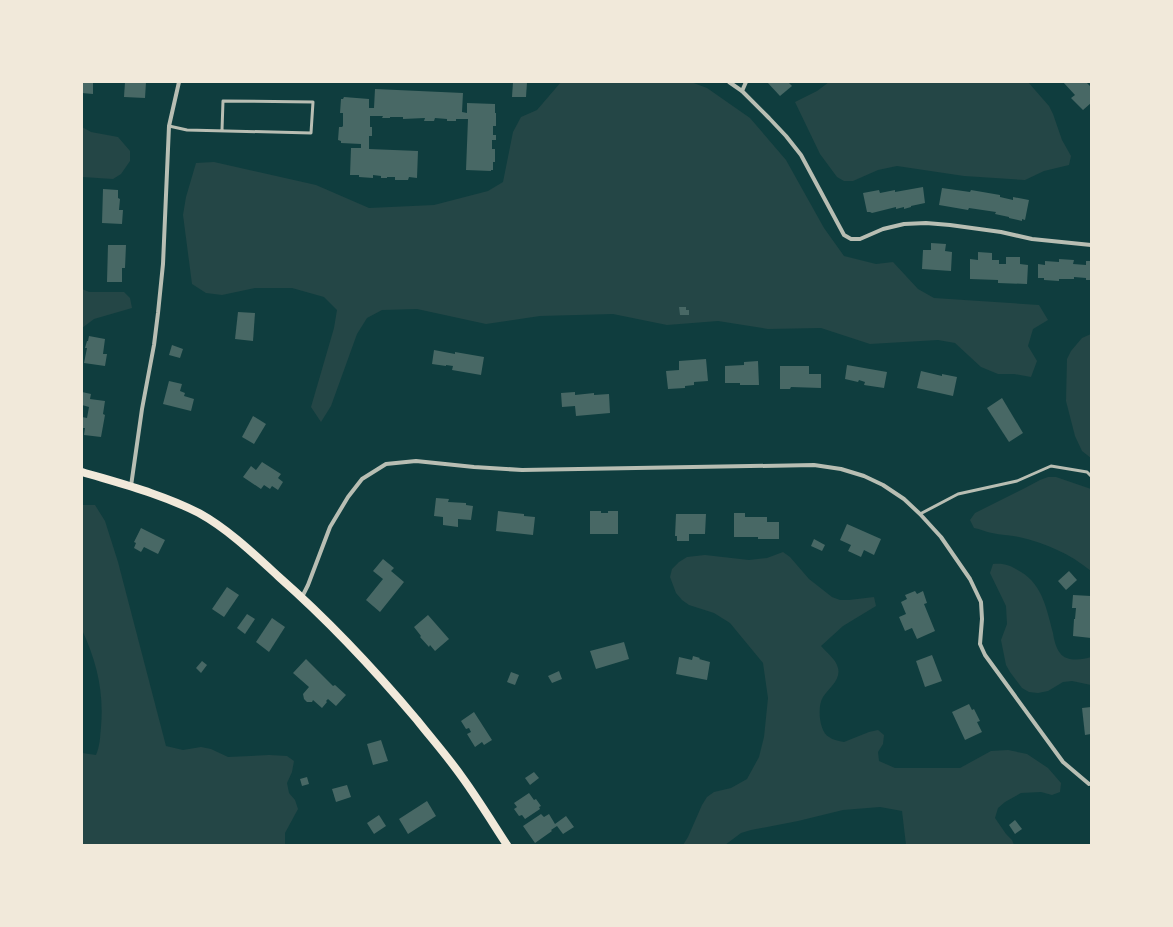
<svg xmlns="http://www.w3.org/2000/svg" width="1173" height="927" font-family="'Roboto Serif',serif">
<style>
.green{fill:#244646}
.building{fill:#486865}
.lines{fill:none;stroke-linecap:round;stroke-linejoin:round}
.service{stroke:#b8beb3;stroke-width:3}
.minor{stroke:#b8beb3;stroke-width:4}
.secondary{stroke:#f1e9da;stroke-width:8}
</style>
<rect width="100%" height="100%" fill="#0f3d3e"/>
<!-- green -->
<g class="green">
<polygon points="561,82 691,82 707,88 750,118 786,160 824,228 844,256 876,264 893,262 918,289 934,298 1039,305 1048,320 1033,329 1028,346 1037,361 1031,377 1014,374 998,374 981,367 955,343 938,340 870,344 821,328 768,329 718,321 667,325 613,314 540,316 486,324 417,309 382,310 367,318 357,334 331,406 321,422 311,407 334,328 337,310 324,297 292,288 255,288 222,295 206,293 192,284 183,215 186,197 196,163 214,162 316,185 369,208 434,205 488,191 503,182 513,132 521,117 537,110"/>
<polygon points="829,82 1028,82 1049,106 1053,114 1062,140 1071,156 1069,165 1044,171 1025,180 964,176 897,166 878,170 853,181 844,181 837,177 820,154 795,102 817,91"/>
<polygon points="82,127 91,132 118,137 130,151 130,161 121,174 113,179 82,177"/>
<polygon points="82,289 89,292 124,292 130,298 132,308 94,319 82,328"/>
<polygon points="1091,334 1091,458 1082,451 1075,436 1066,401 1067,359 1071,351 1082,338"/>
<path d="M 1048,477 L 1056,477 L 1091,489 L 1091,571 C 1070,554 1046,543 1019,537 C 1010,535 1001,535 992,533 C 986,532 980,529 974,528 L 970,520 L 975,513 L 1025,488 L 1040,480 Z"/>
<path d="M 95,505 L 105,521 L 118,562 L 166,746 L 183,750 L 201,747 L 211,749 L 228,757 L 269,755 L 287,756 L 294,761 L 292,772 L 287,783 L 289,793 L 295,800 L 298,809 L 285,833 L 285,845 L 82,845 L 82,753 L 96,755 C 100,746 100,737 101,727 C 104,692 97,662 82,630 L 82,505 Z"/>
<path d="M 783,552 L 790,557 L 809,579 L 832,597 L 840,600 L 849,600 L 874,597 L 876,606 L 843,626 L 821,646 C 826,652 836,659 838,668 C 841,680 829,688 823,697 C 817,706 819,732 829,737 C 833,740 839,741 844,742 L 869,732 L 878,730 L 884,735 L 883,744 L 878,752 L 879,761 L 895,768 L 960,768 L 991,751 L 1008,750 L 1027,754 L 1048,768 L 1061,783 L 1060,792 L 1052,795 L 1041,792 L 1021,793 L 1005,802 L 998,808 L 995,818 L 1006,834 L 1012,840 L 1014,845 L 906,845 L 902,811 L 880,807 L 843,810 L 798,821 L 751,830 L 741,833 L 725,845 L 683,845 L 688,837 L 702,805 L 707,797 L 714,792 L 731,788 L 747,779 L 759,757 L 764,737 L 768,698 L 763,663 L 730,623 L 714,613 L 689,605 L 682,600 L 676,593 L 670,577 L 672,569 L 679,562 L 687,557 L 705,555 L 749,560 L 767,558 Z"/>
<path d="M 993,564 C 1006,563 1011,566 1021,572 C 1043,585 1047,611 1053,633 C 1054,640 1056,648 1060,653 C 1066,662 1082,660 1091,657 L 1091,685 L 1072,681 L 1063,682 L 1048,691 L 1038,693 L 1029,692 L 1022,688 L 1010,672 L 1006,665 L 1001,640 L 1007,624 L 1006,606 L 990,573 Z"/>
</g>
<!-- building -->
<g class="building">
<polygon points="82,82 93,82 93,94 82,93"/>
<polygon points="125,82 146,82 145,98 124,97"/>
<polygon points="513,82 527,82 526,97 512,97"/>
<polygon points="767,82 788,82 792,86 780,96"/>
<polygon points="1063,82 1086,82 1091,87 1091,103 1083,110 1071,98 1075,95"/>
<polygon points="375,89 463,93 462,112 467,113 467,103 495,104 495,113 496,113 496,126 493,126 493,135 496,135 496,140 492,140 492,149 495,149 495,162 493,162 493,170 491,170 491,171 466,170 468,119 456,119 456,121 447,121 447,119 435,118 434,121 424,121 425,118 403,119 403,117 390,117 390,118 382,118 383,116 370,116 370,127 372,127 372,136 369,136 369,149 418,151 417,178 409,177 408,180 395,180 395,177 387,177 387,178 381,178 381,176 373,175 373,178 359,177 359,175 350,175 351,148 361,148 361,144 341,143 341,141 338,140 339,127 342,127 343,126 343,113 340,113 341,99 343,99 344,97 369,99 369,108 374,108"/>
<polygon points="923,187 925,203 911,206 911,207 904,209 904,207 896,209 896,207 872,213 870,212 867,212 863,193 879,190 880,193 895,190 895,192"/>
<polygon points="942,188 970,192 971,190 1000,195 1000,197 1013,200 1013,197 1029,200 1025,220 1022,219 1022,221 1009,218 1009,217 995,214 996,212 969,208 968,210 939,205"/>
<polygon points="103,189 118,190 118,198 120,199 119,210 123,210 122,224 102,223"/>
<polygon points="931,243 946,244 945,251 952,252 951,271 922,269 923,250 931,250"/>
<polygon points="108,245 126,245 125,268 122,268 122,282 107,282"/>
<polygon points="978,252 992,253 992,260 999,260 999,264 1006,264 1006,257 1020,257 1020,264 1028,265 1027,284 998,283 998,280 970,279 970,259 978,260"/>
<polygon points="1059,259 1074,260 1073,264 1086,265 1086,261 1091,261 1091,280 1086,280 1086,278 1074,277 1074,279 1059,279 1059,281 1044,280 1044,278 1038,278 1038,264 1045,265 1045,261 1059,262"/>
<polygon points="679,307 686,307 686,310 689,310 689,315 680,315"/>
<polygon points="238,312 255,313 253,341 235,339"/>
<polygon points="89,336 105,339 103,354 107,354 105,366 84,363 87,348 85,348 87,341 88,341"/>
<polygon points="172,345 183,349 180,358 169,355"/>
<polygon points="434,350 455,354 455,352 484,357 481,375 452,370 453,366 446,365 446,366 432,364"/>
<polygon points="706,359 708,381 694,382 694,385 685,386 685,388 668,389 666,371 679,370 679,361"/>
<polygon points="758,361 759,385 740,385 740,383 725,383 725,366 744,365 744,362"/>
<polygon points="847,365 887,372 884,388 864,385 865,382 859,380 858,382 845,379"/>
<polygon points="780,366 809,366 809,374 821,374 821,388 791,387 790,389 780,389"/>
<polygon points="921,371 942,376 942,374 957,377 953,396 917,388"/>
<polygon points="169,381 182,384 180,391 185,393 184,396 194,399 191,411 163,404"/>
<polygon points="82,392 91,394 90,399 105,401 103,414 105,415 101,437 84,435 85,428 82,428 82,417 87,418 89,407 82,405"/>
<polygon points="575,392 575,395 594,393 594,395 609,394 610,413 576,416 575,406 562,407 561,393"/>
<polygon points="1002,398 1023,433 1009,442 987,408"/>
<polygon points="253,416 266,424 254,444 242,437"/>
<polygon points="262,462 281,474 278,478 283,482 278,490 272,486 270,489 264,485 261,489 243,477 251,466 256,470"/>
<polygon points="436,498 449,499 448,502 466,503 466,505 473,506 471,520 458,519 458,527 443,525 443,517 434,516"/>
<polygon points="498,511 524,514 524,516 535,517 533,535 496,531"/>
<polygon points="590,511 601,511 601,513 608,513 608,511 618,511 618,534 590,534"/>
<polygon points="734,513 745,513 745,517 767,517 767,522 779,522 779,539 758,539 758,537 734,537"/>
<polygon points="676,514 706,514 705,534 689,534 689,541 677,541 677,536 675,536"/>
<polygon points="847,524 881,539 874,555 864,550 861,557 848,551 851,545 840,540"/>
<polygon points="141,528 165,540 158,554 144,547 141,552 134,548 136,543 134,542"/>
<polygon points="814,539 825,545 822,551 811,546"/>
<polygon points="383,559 394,568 391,571 404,582 380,612 366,600 383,579 373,571"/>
<polygon points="1069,571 1077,580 1066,590 1058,581"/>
<polygon points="227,587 239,595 224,617 212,609"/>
<polygon points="915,591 917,594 923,591 927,603 924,604 935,631 917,639 912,628 905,631 899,617 906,614 901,602 907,599 905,595"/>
<polygon points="1073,595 1091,596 1091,638 1073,636 1074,619 1075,619 1076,608 1072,608"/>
<polygon points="247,614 255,619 245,634 237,628"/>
<polygon points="428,615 449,639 435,651 430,645 429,647 420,637 421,636 414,627"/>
<polygon points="272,618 285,627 269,652 256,642"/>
<polygon points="624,642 629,659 596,669 590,651"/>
<polygon points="932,655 942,681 925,687 916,661"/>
<polygon points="693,656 700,658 699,659 710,662 707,680 676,674 679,657 692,660"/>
<polygon points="306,659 333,686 335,685 346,695 336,706 328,699 326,701 327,702 322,708 313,700 312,702 307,702 304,699 303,694 309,687 293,673"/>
<polygon points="202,661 207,665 201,673 196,668"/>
<polygon points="559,671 562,679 552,683 548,676"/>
<polygon points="511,672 519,675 515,685 507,682"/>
<polygon points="969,704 972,710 974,709 980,721 977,722 982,732 965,740 952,712"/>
<polygon points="1091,707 1091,734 1085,735 1082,708"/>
<polygon points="474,712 492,740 484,745 482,742 475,747 467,734 471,732 469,728 466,729 461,721"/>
<polygon points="381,740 388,761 373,765 367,744"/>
<polygon points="534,772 539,778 530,785 525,778"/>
<polygon points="307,777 309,784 302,786 300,779"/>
<polygon points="347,785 351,797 336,802 332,789"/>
<polygon points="529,793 534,800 536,799 541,806 539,807 540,809 525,819 522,815 519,816 514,809 517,807 514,803"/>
<polygon points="427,801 436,816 408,834 399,819"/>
<polygon points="541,814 544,817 549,814 555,824 566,816 574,827 563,834 557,826 551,830 552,831 535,843 523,826"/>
<polygon points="379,815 386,826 374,834 367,823"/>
<polygon points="1015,820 1022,829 1015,834 1009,825"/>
</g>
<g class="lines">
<!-- service -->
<g class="service">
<polyline points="169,126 187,130 311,133 313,102 223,101 222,130"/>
<polyline points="920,514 958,494 1017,481 1051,466 1087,472 1091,476"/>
</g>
<!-- minor -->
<g class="minor">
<polyline points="729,82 742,91 769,118 786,136 801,155 844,235 851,239 860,239 883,229 904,224 926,223 950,225 1001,232 1032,239 1091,245"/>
<polyline points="742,91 746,82"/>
<polyline points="131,486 142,409 154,345 158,313 163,264 169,126 179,82"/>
<polyline points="302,597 308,585 330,527 348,497 362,479 386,464 416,461 474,467 522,470 814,465 841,469 864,476 883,485 904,499 920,514 941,537 970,579 981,602 982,619 980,644 985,655 1063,762 1089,784"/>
</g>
<!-- secondary -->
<path class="secondary" d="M 82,472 C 122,484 162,494 199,513 C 228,529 254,554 279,577 C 329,621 374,669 417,720 C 432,739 448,757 462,777 C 478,799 492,822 507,845"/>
</g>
<!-- border -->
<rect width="1173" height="927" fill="none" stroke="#f1e9da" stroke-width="166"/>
</svg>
